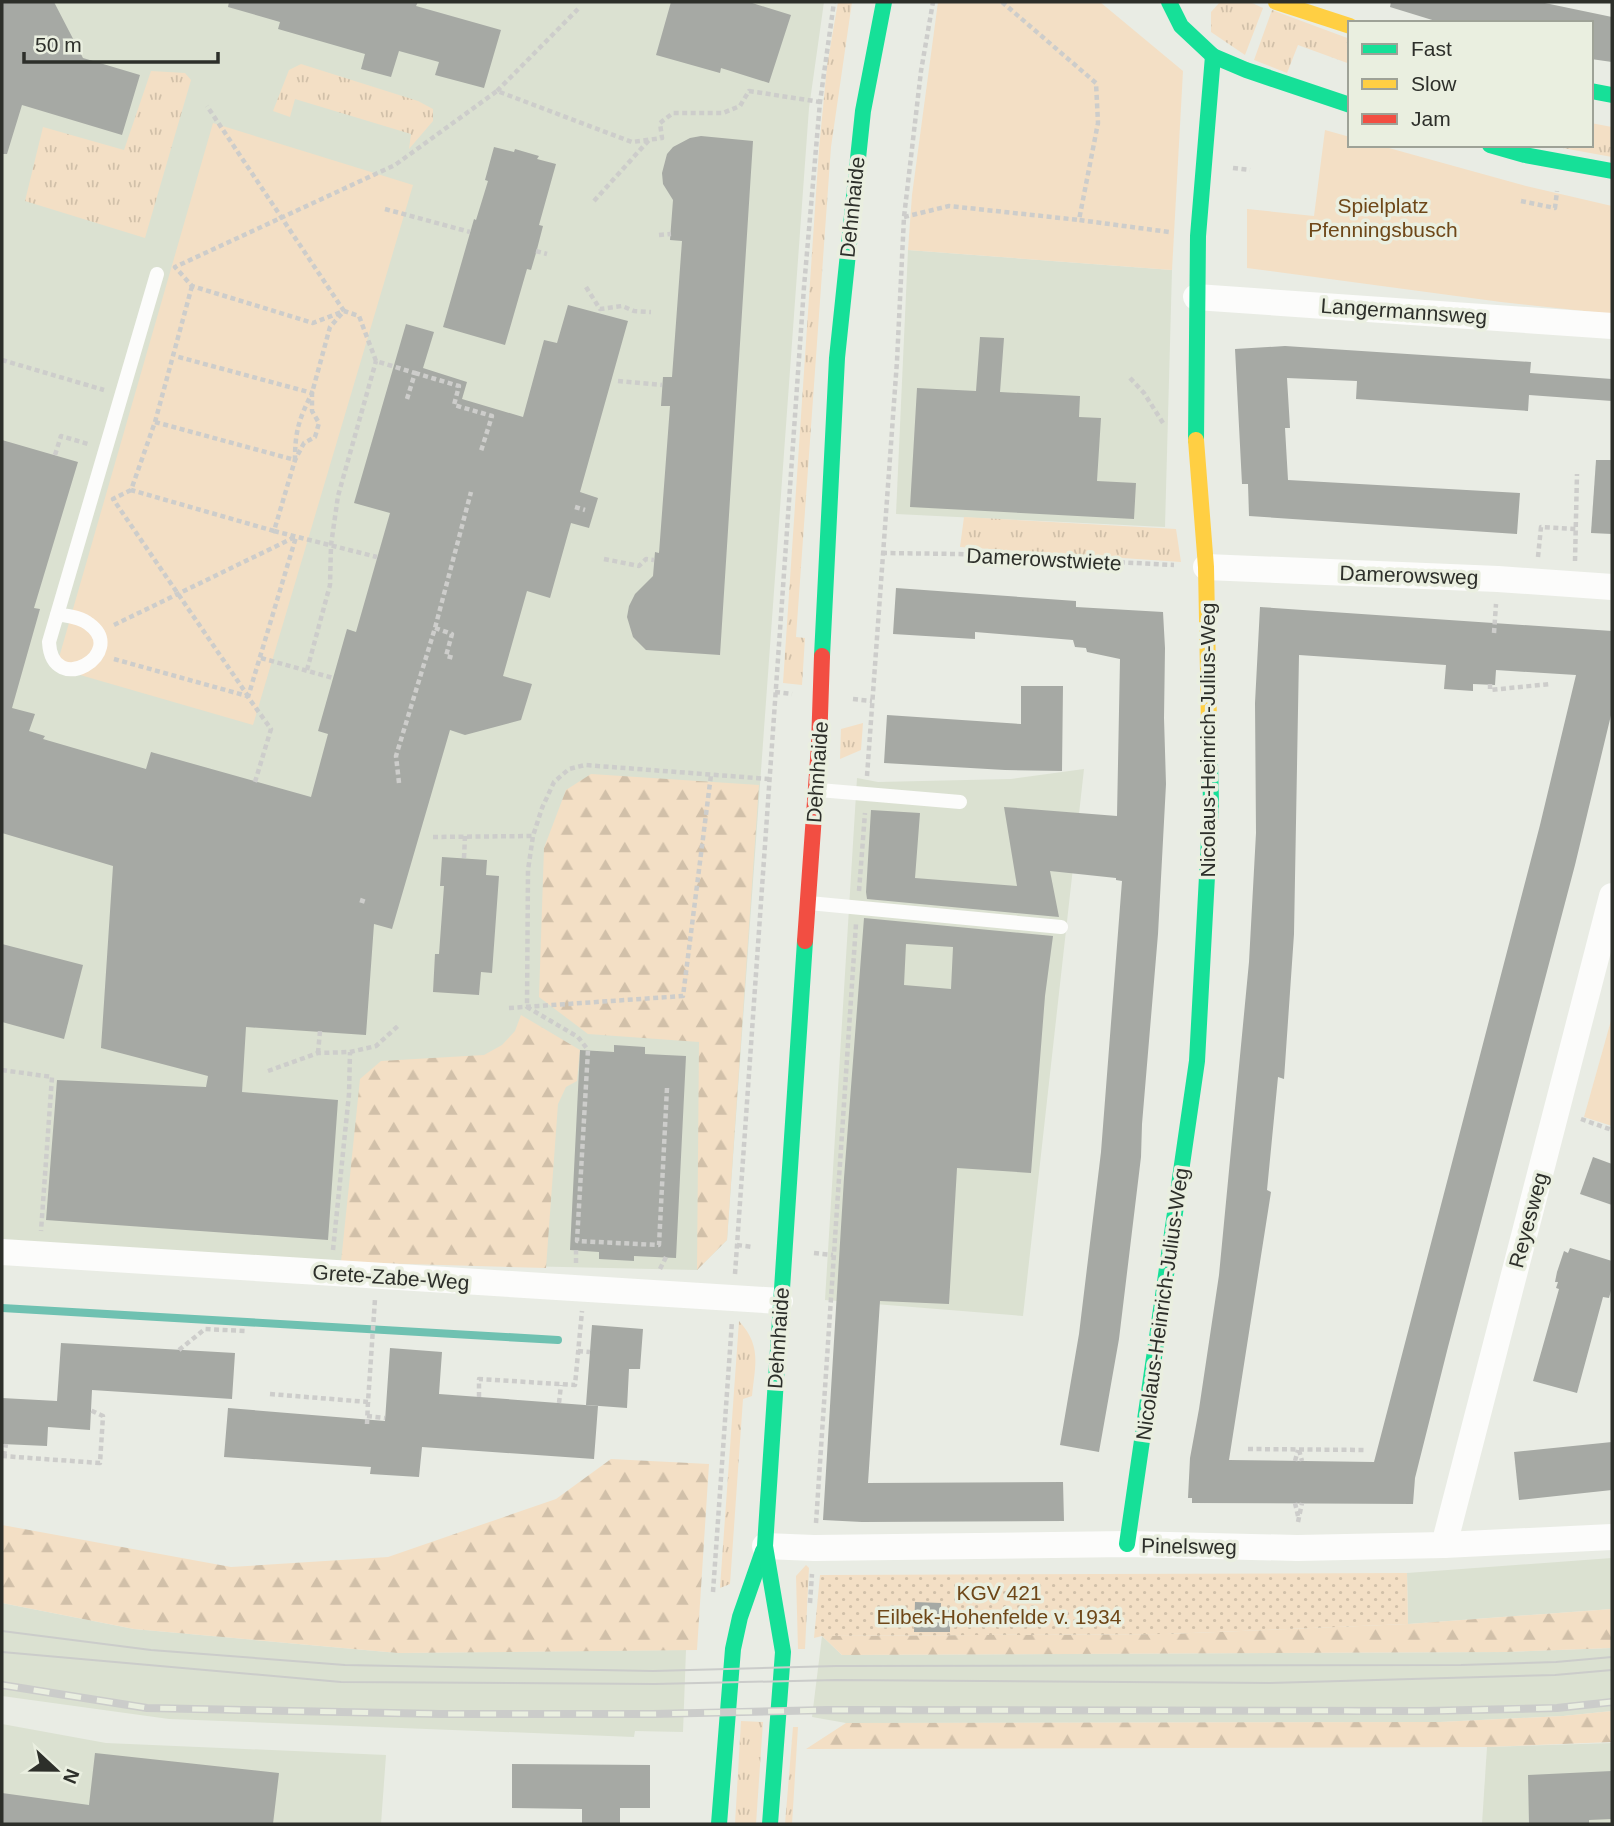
<svg xmlns="http://www.w3.org/2000/svg" width="1614" height="1826" font-family="Helvetica,sans-serif">
<style>
.built{fill:#dbe1d1}
.grass{fill:url(#grass-tufts)}
.forest{fill:url(#forest-firs)}
.park{fill:#f3dfc5}
.garden{fill:url(#garden-dots)}
.lines{fill:none;stroke-linecap:round;stroke-linejoin:round}
.stream{stroke:#6fc1b1;stroke-width:8}
.building{fill:#a6a9a4;fill-rule:evenodd}
.path{stroke:#cdcdcb;stroke-width:4.5;stroke-dasharray:5 3.5;stroke-linecap:butt}
.lane{stroke:#fcfcfb;stroke-width:14}
.street{stroke:#fcfcfb;stroke-width:26}
.fast{stroke:#16e098;stroke-width:16}
.slow{stroke:#ffcf43;stroke-width:16}
.jam{stroke:#f24e42;stroke-width:16}
.tram{stroke:#cbccca;stroke-width:2}
.rail-casing{stroke:#cbccca;stroke-width:8}
.rail{stroke:#eaefe0;stroke-width:5;stroke-dasharray:16;stroke-linecap:butt}
.labels{text-anchor:middle;dominant-baseline:central;stroke-width:7;stroke-linejoin:round;paint-order:stroke}
.park-label{font-size:21px;fill:#6e4718;stroke:#eaefe0}
.street-label{font-size:21px;fill:#2d2f2a;stroke:#eaefe0}
</style>
<defs>
<pattern id="grass-tufts" width="24" height="20" patternUnits="userSpaceOnUse" patternTransform="scale(1.75)"><rect width="24" height="20" fill="#f3dfc5"/><path d="M3 7l-1-3M5 7V3M7 7l1-3M15 17l-1-3M17 17v-4M19 17l1-3" fill="none" stroke="#d1c0a9"/></pattern>
<pattern id="forest-firs" width="22" height="20" patternUnits="userSpaceOnUse" patternTransform="scale(1.75)"><rect width="22" height="20" fill="#f3dfc5"/><path d="M5 1l3.5 6h-7zM16 11l3.5 6h-7z" fill="#d1c0a9"/></pattern>
<pattern id="garden-dots" width="8" height="8" patternUnits="userSpaceOnUse" patternTransform="scale(1.75)"><rect width="8" height="8" fill="#f3dfc5"/><path d="M2 2h.1M6 6h.1" fill="none" stroke="#d1c0a9" stroke-width="1.8" stroke-linecap="round"/></pattern>
</defs>
<rect width="100%" height="100%" fill="#e9ece4"/>
<!-- built -->
<g class="built">
<polygon points="2,2 824,2 809,108 727,1240 697,1270 341,1262 2,1241"/>
<polygon points="908,250 1172,270 1165,527 896,514"/>
<polygon points="1084,769 1023,1316 825,1300 857,778 878,782 1011,779"/>
<polygon points="1612,1558 1612,1609 1408,1624 1407,1573"/>
<polygon points="2,1603 134,1629 398,1653 686,1650 683,1732 635,1731 634,1737 169,1719 2,1696"/>
<polygon points="822,1636 842,1655 1506,1652 1612,1648 1612,1711 1563,1716 1440,1722 846,1723 812,1717"/>
<polygon points="2,1724 106,1743 386,1755 381,1824 2,1824"/>
<polygon points="1612,1743 1612,1824 1482,1824 1487,1747"/>
</g>
<!-- grass -->
<g class="grass">
<polygon points="838,2 852,2 831,147 796,637 805,638 802,685 783,683 819,149 827,66"/>
<polygon points="1220,2 1250,2 1263,8 1245,55 1211,32 1211,12"/>
<polygon points="1272,10 1350,39 1350,64 1298,45 1287,73 1254,60"/>
<polygon points="301,64 418,101 433,109 433,121 409,149 411,134 295,99 290,117 273,111 289,70"/>
<polygon points="151,71 185,73 191,80 145,238 25,201 43,127 124,150"/>
<polygon points="1591,123 1612,127 1612,157 1546,145 1591,145"/>
<polygon points="964,517 1176,529 1181,562 960,547"/>
<polygon points="863,723 861,750 840,759 841,729"/>
<path d="M 739,1321 C 762,1346 755,1365 752,1396 L 743,1399 L 730,1584 L 720,1588 Z"/>
<polygon points="806,1565 809,1568 805,1649 798,1649 796,1576"/>
<polygon points="741,1721 763,1722 756,1824 735,1824"/>
<polygon points="793,1727 798,1727 792,1824 785,1824"/>
</g>
<!-- forest -->
<g class="forest">
<polygon points="591,774 759,785 727,1240 697,1270 699,1042 588,1034 539,997 544,848 566,790"/>
<polygon points="521,1015 580,1050 577,1081 566,1087 558,1104 546,1268 341,1262 360,1079 381,1061 484,1055 502,1045 515,1031"/>
<polygon points="611,1459 709,1464 697,1650 398,1653 134,1629 2,1603 2,1525 231,1567 388,1557 556,1499"/>
<polygon points="1612,1609 1612,1648 1506,1652 842,1655 822,1636 1167,1634 1408,1624"/>
<polygon points="1612,1711 1612,1742 1487,1747 806,1749 846,1723 1440,1722 1563,1716"/>
</g>
<!-- park -->
<g class="park">
<polygon points="938,2 1100,2 1183,71 1172,270 908,250 912,195"/>
<polygon points="213,123 413,185 253,725 56,668"/>
<polygon points="1325,130 1350,137 1350,145 1378,145 1526,186 1612,206 1612,314 1501,302 1247,268 1247,209 1314,216"/>
<polygon points="1612,1017 1612,1126 1584,1117"/>
</g>
<!-- garden -->
<polygon class="garden" points="1407,1573 1408,1624 1167,1634 822,1636 814,1638 820,1575"/>
<g class="lines">
<!-- stream -->
<polyline class="stream" points="2,1308 558,1340"/>
</g>
<!-- building -->
<g class="building">
<polygon points="2,2 54,2 83,58 140,75 122,135 22,105 7,154 2,154"/>
<polygon points="229,2 418,2 416,6 501,30 484,88 435,75 439,62 399,51 391,77 361,69 365,54 278,29 280,22 228,7"/>
<polygon points="671,2 749,2 791,15 769,83 721,68 720,73 656,55"/>
<polygon points="1391,2 1540,2 1612,17 1612,62 1591,59 1591,23 1442,23 1390,7"/>
<polygon points="701,136 753,141 720,655 646,650 633,637 627,617 629,606 635,594 653,576 655,552 659,553 670,406 661,406 663,377 672,377 682,241 670,240 673,200 663,184 662,173 667,154 673,147 690,138"/>
<polygon points="494,147 514,152 515,149 539,156 537,159 556,164 539,225 543,226 536,253 531,270 527,269 505,345 443,327 474,219 476,220 488,181 485,180"/>
<polygon points="568,305 628,321 580,492 598,498 589,528 571,523 550,598 527,591 503,676 532,684 521,720 465,735 450,730 392,929 374,924 366,1035 246,1027 242,1092 338,1100 328,1240 46,1220 57,1080 206,1087 208,1076 101,1048 113,866 2,833 2,440 78,462 34,608 40,609 12,708 35,714 29,731 45,736 43,739 146,769 151,752 311,797 328,734 318,731 347,629 356,632 390,513 354,503 406,324 434,332 423,368 467,382 462,399 523,417 544,340 557,343"/>
<polygon points="980,337 1004,338 1000,392 1080,396 1079,417 1101,418 1097,481 1136,483 1134,519 910,507 917,388 976,391"/>
<polygon points="1285,346 1531,362 1530,373 1612,379 1612,401 1529,395 1528,411 1356,399 1357,381 1287,378 1290,428 1285,428 1288,480 1520,493 1517,534 1249,516 1248,484 1242,484 1235,349"/>
<polygon points="1596,460 1612,460 1612,534 1591,533"/>
<polygon points="896,588 1076,601 1076,607 1163,612 1165,648 1164,718 1166,784 1158,934 1142,1124 1141,1157 1119,1339 1099,1452 1060,1445 1079,1334 1101,1152 1122,881 1116,880 1116,878 1050,871 1059,917 867,899 866,892 871,810 920,813 915,878 1017,886 1004,807 1117,816 1120,659 1087,652 1086,648 1075,647 1073,640 975,632 975,639 893,634"/>
<path d="M 1260,607 L 1612,631 L 1612,711 L 1575,865 L 1448,1347 L 1415,1478 L 1413,1504 L 1192,1503 L 1192,1498 L 1188,1498 L 1190,1458 L 1199,1409 L 1219,1275 L 1249,962 L 1256,833 L 1255,703 ZM 1299,655 L 1446,665 L 1444,689 L 1473,691 L 1473,684 L 1495,685 L 1496,670 L 1576,675 L 1540,825 L 1374,1462 L 1229,1460 L 1271,1192 L 1267,1190 L 1278,1077 L 1284,1079 L 1294,934 Z"/>
<polygon points="1021,686 1063,686 1062,771 1005,770 884,763 887,715 1021,724"/>
<polygon points="442,857 487,860 486,875 499,876 492,973 481,972 479,995 433,992 435,954 439,954 444,886 440,886"/>
<path d="M 864,918 L 1053,936 L 1045,996 L 1031,1173 L 957,1168 L 949,1304 L 880,1301 L 868,1483 L 1063,1482 L 1064,1521 L 862,1522 L 823,1520 L 844,1178 ZM 906,944 L 953,947 L 951,989 L 904,985 Z"/>
<polygon points="2,944 83,965 64,1039 2,1022"/>
<polygon points="614,1045 645,1047 645,1054 686,1056 676,1258 634,1256 634,1261 599,1259 599,1252 570,1250 580,1050 614,1052"/>
<polygon points="1593,1157 1612,1164 1612,1205 1580,1194"/>
<polygon points="1570,1248 1612,1261 1612,1287 1609,1298 1603,1297 1577,1393 1533,1381 1559,1289 1556,1288 1558,1282 1555,1282 1557,1272 1564,1251 1568,1253"/>
<polygon points="592,1325 643,1329 640,1369 629,1369 627,1408 586,1405"/>
<polygon points="61,1343 235,1353 232,1399 92,1390 90,1430 48,1427 47,1446 2,1444 2,1398 57,1401"/>
<polygon points="390,1348 442,1352 439,1394 598,1406 594,1459 422,1447 419,1477 370,1474 371,1467 224,1457 228,1408 385,1421"/>
<polygon points="1612,1442 1612,1490 1519,1500 1514,1452"/>
<polygon points="915,1602 941,1603 941,1610 950,1610 950,1632 914,1632"/>
<polygon points="95,1753 279,1773 273,1824 2,1824 2,1793 89,1805"/>
<polygon points="512,1764 650,1765 650,1808 620,1808 620,1824 582,1824 582,1809 512,1808"/>
<polygon points="1612,1771 1612,1819 1589,1820 1589,1824 1529,1824 1528,1775"/>
</g>
<g class="lines">
<!-- path -->
<g class="path">
<polyline points="1002,2 1096,83 1098,123 1079,220 1169,232"/>
<polyline points="497,91 578,9"/>
<polyline points="1233,168 1250,170"/>
<polyline points="594,201 649,140"/>
<polyline points="1521,201 1555,208 1557,191"/>
<polyline points="385,209 470,232"/>
<polyline points="904,217 949,206 1079,220"/>
<polyline points="659,235 671,234"/>
<polyline points="536,251 547,254"/>
<polyline points="192,286 155,422 131,490 274,531 295,460 304,443 315,437 319,423 312,411 312,393 330,327 344,311 207,106"/>
<polyline points="586,287 600,309 622,306 634,311 651,312"/>
<polyline points="2,360 104,390"/>
<polyline points="415,373 459,386 454,405 492,416 481,451"/>
<polyline points="1130,378 1144,393 1163,423"/>
<polyline points="618,381 662,385"/>
<polyline points="407,399 415,373 376,361 359,316 344,311 313,323 192,286 175,267 395,165 497,91 632,142 662,138 660,123 673,113 723,113 740,106 749,91 820,102"/>
<path d="M 155,422 L 295,460 C 295,431 299,419 312,393 L 175,356"/>
<polyline points="55,455 61,436 88,444"/>
<polyline points="131,490 113,499 248,696"/>
<polyline points="575,507 585,510"/>
<polyline points="274,531 377,557"/>
<polyline points="882,553 959,554 1174,565"/>
<polyline points="1538,557 1541,527 1576,529"/>
<polyline points="604,559 639,566 646,559 654,560"/>
<polyline points="1575,561 1577,474"/>
<polyline points="114,625 295,537"/>
<polyline points="435,628 452,634 446,656 454,658"/>
<polyline points="1494,633 1496,604"/>
<polyline points="261,658 333,678"/>
<polyline points="114,659 247,696"/>
<polyline points="307,670 330,585 331,545 338,496 376,361"/>
<polyline points="1490,684 1490,690 1550,684"/>
<polyline points="775,692 792,694"/>
<polyline points="853,699 872,701"/>
<polyline points="867,776 897,361 904,217 921,71 933,2"/>
<polyline points="255,782 271,729 248,697 296,537"/>
<polyline points="399,783 396,756 435,628 471,492"/>
<polyline points="433,837 533,836"/>
<polyline points="464,858 465,836"/>
<polyline points="859,891 865,813"/>
<polyline points="360,900 366,902"/>
<polyline points="509,1008 683,996 711,775"/>
<polyline points="318,1053 320,1031"/>
<polyline points="2,1070 52,1077 41,1231"/>
<polyline points="268,1071 318,1053 350,1052 376,1046 399,1025"/>
<polyline points="667,1088 659,1245 577,1241 588,1050 578,1037 527,1007 528,870 533,836 542,808 554,782 569,769 585,765 769,779"/>
<polyline points="1581,1119 1612,1130"/>
<polyline points="737,1245 753,1247"/>
<polyline points="333,1250 349,1094 350,1052"/>
<polyline points="814,1253 833,1255"/>
<polyline points="576,1263 576,1250"/>
<polyline points="660,1269 666,1257"/>
<polyline points="735,1274 804,287 820,102 834,2"/>
<polyline points="179,1350 205,1329 245,1331"/>
<polyline points="578,1351 590,1352"/>
<polyline points="270,1394 368,1402 375,1299"/>
<polyline points="479,1397 479,1379 575,1385 582,1311"/>
<polyline points="559,1403 561,1385"/>
<polyline points="367,1416 385,1418"/>
<polyline points="367,1424 368,1402"/>
<polyline points="1248,1449 1365,1450"/>
<polyline points="1299,1450 1302,1461"/>
<polyline points="2,1456 100,1463 103,1416 90,1410"/>
<polyline points="4,1456 6,1444"/>
<polyline points="1295,1461 1298,1450"/>
<polyline points="1295,1503 1298,1516"/>
<polyline points="1298,1522 1302,1503"/>
<polyline points="816,1523 856,924"/>
<polyline points="713,1592 732,1321"/>
<polyline points="810,1603 812,1574"/>
</g>
<!-- lane -->
<g class="lane">
<path d="M 57,614 C 67,616 81,617 89,624 C 129,653 52,699 49,642 L 157,274"/>
<polyline points="819,790 960,802"/>
<polyline points="809,903 1061,927"/>
</g>
<!-- street -->
<g class="street">
<polyline points="1196,297 1612,326"/>
<polyline points="1206,567 1498,579 1612,587"/>
<polyline points="2,1252 780,1301"/>
<polyline points="1444,1545 1612,896"/>
<polyline points="765,1546 814,1548 1127,1544 1297,1548 1444,1545 1612,1537"/>
</g>
<!-- fast -->
<g class="fast">
<polyline points="1169,2 1181,26 1213,56 1246,70 1350,105"/>
<polyline points="1591,91 1612,95"/>
<polyline points="1490,145 1525,155 1612,171"/>
<polyline points="1196,440 1198,236 1213,56"/>
<polyline points="822,656 837,358 863,111 884,2"/>
<polyline points="1127,1544 1197,1061 1211,802 1209,725"/>
<polyline points="719,1824 733,1649 740,1617 763,1551"/>
<polyline points="770,1824 783,1652 765,1546 805,941"/>
</g>
<!-- slow -->
<g class="slow">
<polyline points="1276,2 1350,26"/>
<polyline points="1196,440 1206,567 1209,725"/>
</g>
<!-- jam -->
<polyline class="jam" points="805,941 819,745 822,656"/>
<!-- tram -->
<g class="tram">
<polyline points="2,1631 151,1650 345,1665 653,1671 836,1666 1461,1665 1556,1662 1612,1657"/>
<polyline points="2,1652 341,1682 655,1684 836,1680 1270,1683 1555,1675 1612,1670"/>
</g>
<defs>
<polyline id="rail" points="2,1685 147,1708 441,1714 653,1714 828,1710 1425,1711 1557,1708 1612,1702"/>
</defs>
<!-- rail casing -->
<use href="#rail" class="rail-casing"/>
<!-- rail -->
<use href="#rail" class="rail"/>
</g>
<g class="labels">
<!-- park labels -->
<g class="park-label">
<text x="1383" y="205">Spielplatz<tspan x="1383" dy="24">Pfenningsbusch</tspan></text>
<text x="999" y="1592">KGV 421<tspan x="999" dy="24">Eilbek-Hohenfelde v. 1934</tspan></text>
</g>
<!-- street labels -->
<g class="street-label">
<text transform="translate(852 207) rotate(-84)">Dehnhaide</text>
<text transform="translate(1404 311) rotate(4)">Langermannsweg</text>
<text transform="translate(1044 559) rotate(3)">Damerowstwiete</text>
<text transform="translate(1409 575) rotate(2)">Damerowsweg</text>
<text transform="translate(1207 740) rotate(-90)">Nicolaus-Heinrich-Julius-Weg</text>
<text transform="translate(817 772) rotate(-86)">Dehnhaide</text>
<text transform="translate(1528 1220) rotate(-75)">Reyesweg</text>
<text transform="translate(391 1277) rotate(4)">Grete-Zabe-Weg</text>
<text transform="translate(1162 1304) rotate(-82)">Nicolaus-Heinrich-Julius-Weg</text>
<text transform="translate(778 1338) rotate(-86)">Dehnhaide</text>
<text transform="translate(1189 1546) rotate(1)">Pinelsweg</text>
</g>
</g>
<!-- border -->
<rect width="1614" height="1826" fill="none" stroke="#2d2f2a" stroke-width="7"/>
<!-- legend -->
<rect x="1348" y="21" width="245" height="126" fill="#eaefe0" stroke="#9ea297" stroke-width="2"/>
<rect x="1362" y="44" width="35" height="10" fill="#16e098" stroke="#9ea297" stroke-width="2"/>
<text x="1411" y="56" font-size="21" fill="#2d2f2a">Fast</text>
<rect x="1362" y="79" width="35" height="10" fill="#ffcf43" stroke="#9ea297" stroke-width="2"/>
<text x="1411" y="91" font-size="21" fill="#2d2f2a">Slow</text>
<rect x="1362" y="114" width="35" height="10" fill="#f24e42" stroke="#9ea297" stroke-width="2"/>
<text x="1411" y="126" font-size="21" fill="#2d2f2a">Jam</text>
<!-- north arrow -->
<g transform="translate(56 1770) rotate(112)" stroke="#eaefe0" stroke-width="5" paint-order="stroke">
<path d="M0-5L12 26L0 18L-12 26Z" fill="#2d2f2a"/>
<text y="-10" font-size="19" font-weight="bold" text-anchor="middle" fill="#2d2f2a">N</text>
</g>
<!-- scale -->
<path d="M24 52v10h194v-10" fill="none" stroke="#2d2f2a" stroke-width="3.5"/>
<text x="35" y="52" font-size="21" fill="#2d2f2a" stroke="#eaefe0" stroke-width="5" paint-order="stroke">50 m</text>
</svg>
